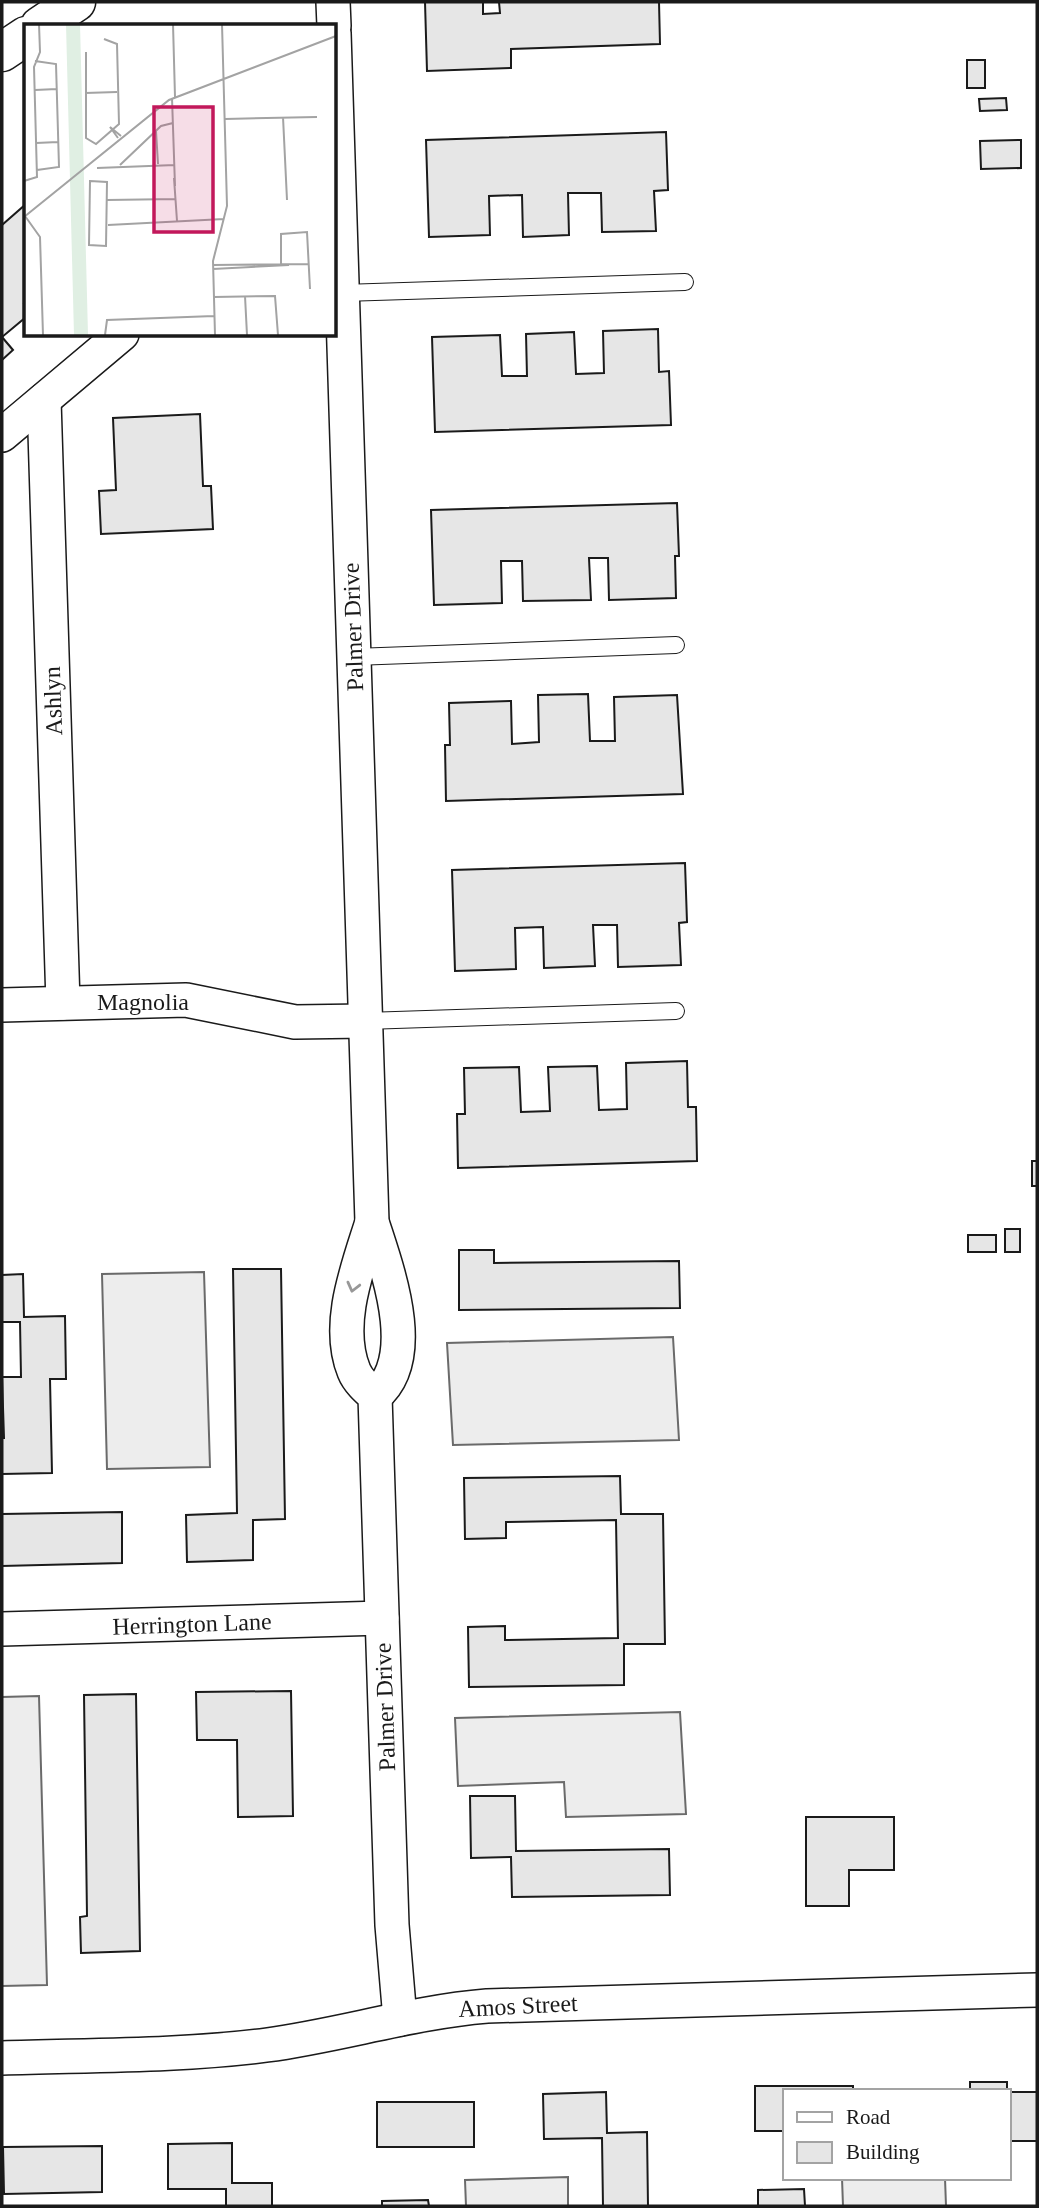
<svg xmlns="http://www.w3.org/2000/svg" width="1039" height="2208" font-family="'Times New Roman',serif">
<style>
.parking{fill:#ededed;stroke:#6a6a6a;stroke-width:2}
.building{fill:#e6e6e6;stroke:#1a1a1a;stroke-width:2}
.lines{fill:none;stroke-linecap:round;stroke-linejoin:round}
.service-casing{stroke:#1a1a1a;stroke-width:18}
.minor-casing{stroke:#1a1a1a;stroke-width:36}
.secondary-casing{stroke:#1a1a1a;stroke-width:41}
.service{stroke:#fff;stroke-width:16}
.minor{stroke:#fff;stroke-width:33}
.secondary{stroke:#fff;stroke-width:38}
.oneway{stroke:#989898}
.labels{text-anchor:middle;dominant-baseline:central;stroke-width:5;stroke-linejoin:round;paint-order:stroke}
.street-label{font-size:24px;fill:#1a1a1a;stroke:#fff}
.inset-road{fill:none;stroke:#a3a3a3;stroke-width:2}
.view{fill:#c2185b;fill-opacity:0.15;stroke:#c2185b;stroke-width:3.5}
.inset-edge{fill:none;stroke:#1a1a1a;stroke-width:3.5}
</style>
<rect width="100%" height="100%" fill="#fff"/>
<!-- parking -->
<g class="parking">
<polygon points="204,1272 210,1467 107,1469 102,1274"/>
<polygon points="673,1337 679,1440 453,1445 447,1343"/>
<polygon points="39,1696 47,1985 2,1986 2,1697"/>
<polygon points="680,1712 686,1814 566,1817 564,1782 458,1786 455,1718"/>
<polygon points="568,2177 568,2206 466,2206 465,2180"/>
<polygon points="842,2178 945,2178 946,2206 843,2206"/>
</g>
<!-- building -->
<g class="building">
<polygon points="425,2 483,2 483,14 500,13 499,2 659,2 660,44 511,49 511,68 427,71"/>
<rect x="967" y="60" width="18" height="28"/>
<polygon points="1006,98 1007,110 980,111 979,99"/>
<polygon points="666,132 668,190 654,191 656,231 602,232 601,193 568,193 569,235 523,237 522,195 489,196 490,235 429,237 426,140"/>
<polygon points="1021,140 1021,168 981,169 980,141"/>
<polygon points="26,204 26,302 24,304 26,307 26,317 2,337 13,350 2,360 2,225"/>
<polygon points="658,329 659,372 669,371 671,425 435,432 432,337 500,335 502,376 527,376 526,334 574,332 576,374 604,373 603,331"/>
<polygon points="200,414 203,486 211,486 213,529 101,534 99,491 116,490 113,418"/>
<polygon points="677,503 679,556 675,556 676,598 609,600 608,558 589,558 591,600 523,601 522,561 501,561 502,603 434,605 431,510"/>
<polygon points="588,694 590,741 615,741 614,697 677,695 683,794 446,801 445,745 450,745 449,703 511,701 512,744 539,742 538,695"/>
<polygon points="685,863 687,922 679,923 681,965 618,967 617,925 593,925 595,966 544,968 543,927 515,928 516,969 455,971 452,870"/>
<polygon points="687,1061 688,1107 696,1107 697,1161 458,1168 457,1114 465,1114 464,1068 519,1067 521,1112 550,1111 548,1067 597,1066 599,1110 627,1109 626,1063"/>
<rect x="1032" y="1161" width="5" height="25"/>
<rect x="1005" y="1229" width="15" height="23"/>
<rect x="968" y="1235" width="28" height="17"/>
<polygon points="459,1250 494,1250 494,1263 679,1261 680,1308 459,1310"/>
<polygon points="233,1269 281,1269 285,1519 253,1520 253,1560 187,1562 186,1515 237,1513"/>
<polygon points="23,1274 24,1317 65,1316 66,1379 50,1379 52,1473 2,1474 2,1438 4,1438 2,1377 21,1377 20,1322 2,1322 2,1275"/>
<polygon points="620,1476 621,1514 663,1514 665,1644 624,1644 624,1685 469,1687 468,1627 505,1626 505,1640 618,1638 616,1520 506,1522 506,1538 465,1539 464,1478"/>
<polygon points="122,1512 122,1563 2,1566 2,1514"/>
<polygon points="291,1691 293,1816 238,1817 237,1740 197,1740 196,1692"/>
<polygon points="136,1694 140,1951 81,1953 80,1917 87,1916 84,1695"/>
<polygon points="470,1796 515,1796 516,1851 669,1849 670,1895 512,1897 511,1857 471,1858"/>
<polygon points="806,1817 894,1817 894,1870 849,1870 849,1906 806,1906"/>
<rect x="970" y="2082" width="37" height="9"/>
<polygon points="755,2086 853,2086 853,2091 785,2091 785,2131 755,2131"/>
<polygon points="606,2092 607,2133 647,2132 648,2206 603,2206 602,2138 544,2139 543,2094"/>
<rect x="1009" y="2092" width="28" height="49"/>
<rect x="377" y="2102" width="97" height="45"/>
<polygon points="232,2143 232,2183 272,2183 272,2206 226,2206 226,2189 168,2189 168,2144"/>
<polygon points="102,2146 102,2192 4,2194 3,2147"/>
<polygon points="804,2189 805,2206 758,2206 758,2190"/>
<polygon points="428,2200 429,2206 382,2206 382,2201"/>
</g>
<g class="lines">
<defs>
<g id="service">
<polyline points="343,293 685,282"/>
<polyline points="354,657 676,645"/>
<polyline points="365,1021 676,1011"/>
</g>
<g id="minor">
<polyline points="333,2 334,26"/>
<path d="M 334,33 L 372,1222 C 387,1269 421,1358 375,1396"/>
<polyline points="44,400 63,1003"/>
<polyline points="2,435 122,334"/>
<polyline points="2,1005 186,1000 295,1022 365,1021"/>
<path d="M 372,1222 C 358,1267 335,1324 354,1371 C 358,1381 367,1389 375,1396 L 392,1925 L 400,2019"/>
<polyline points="2,1629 382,1618"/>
<path d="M 2,2058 C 90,2055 180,2056 267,2045 C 341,2035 413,2012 487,2006 L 1037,1990"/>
</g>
<g id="secondary">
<polyline points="40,26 76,2"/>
<polyline points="2,52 26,36"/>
</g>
</defs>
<!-- service casing -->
<use href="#service" class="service-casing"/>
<!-- minor casing -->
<use href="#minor" class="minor-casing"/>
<!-- secondary casing -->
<use href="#secondary" class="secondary-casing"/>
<!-- service -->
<use href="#service" class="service"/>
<!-- minor -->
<use href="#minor" class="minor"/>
<!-- secondary -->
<use href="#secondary" class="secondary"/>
</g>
<!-- one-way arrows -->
<defs><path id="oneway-chevron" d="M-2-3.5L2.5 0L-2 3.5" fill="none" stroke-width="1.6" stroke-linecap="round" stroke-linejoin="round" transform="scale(1.75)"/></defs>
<use class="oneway" href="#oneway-chevron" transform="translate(353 1287) rotate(104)"/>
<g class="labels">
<!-- street labels -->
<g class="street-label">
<text transform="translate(353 627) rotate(-92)">Palmer Drive</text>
<text transform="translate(53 701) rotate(-92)">Ashlyn</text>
<text x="143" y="1002">Magnolia</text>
<text transform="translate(192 1624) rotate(-2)">Herrington Lane</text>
<text transform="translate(385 1707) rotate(-92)">Palmer Drive</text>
<text transform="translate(518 2006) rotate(-3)">Amos Street</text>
</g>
</g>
<!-- overview -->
<g transform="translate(24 24)">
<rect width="312" height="312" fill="#fff"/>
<path d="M 42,0 L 56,0 L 64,311 L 50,311 Z" fill="#e0efe3"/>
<path class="inset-road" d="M 149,0 L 151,73M 62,28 L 62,114 L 72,120 L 95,100 L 93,20 L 80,15M 11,37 L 32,40 L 35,143 L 13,146M 11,66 L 33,65M 61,69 L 93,68M 148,74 L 151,162M 259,93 L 263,176M 201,95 L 293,93M 132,107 L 134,140M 94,114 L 86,103 L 97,112M 12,119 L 34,118M 96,141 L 137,102 L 149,99M 73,144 L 151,141M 150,154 L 153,197M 0,157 L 13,153 L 10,43 L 16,28 L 15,0M 66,157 L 83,158 L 82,222 L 65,221 ZM 83,176 L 152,175M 1,192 L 16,213 L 19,311M 0,193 L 145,76 L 312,12M 84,201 L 200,195M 189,241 L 285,240M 257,242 L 257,210 L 283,208 L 286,265M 189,245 L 265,241M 221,272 L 223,311M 190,273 L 251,272 L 254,311M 81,311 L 83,296 L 190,292M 191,311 L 189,237 L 203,182 L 198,0"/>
<path class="view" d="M 130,83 L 189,83 L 189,208 L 130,208 Z"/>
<rect width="312" height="312" class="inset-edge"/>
</g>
<!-- border -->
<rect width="1039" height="2208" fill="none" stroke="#1a1a1a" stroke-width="7"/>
<!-- legend -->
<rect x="783" y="2089" width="228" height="91" fill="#ffffff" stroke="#a3a3a3" stroke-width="2"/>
<rect x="797" y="2112" width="35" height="10" fill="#ffffff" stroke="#a3a3a3" stroke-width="2"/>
<text x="846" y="2124" font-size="21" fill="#1a1a1a">Road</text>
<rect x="797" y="2142" width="35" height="21" fill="#e6e6e6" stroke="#a3a3a3" stroke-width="2"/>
<text x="846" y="2159" font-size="21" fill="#1a1a1a">Building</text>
</svg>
